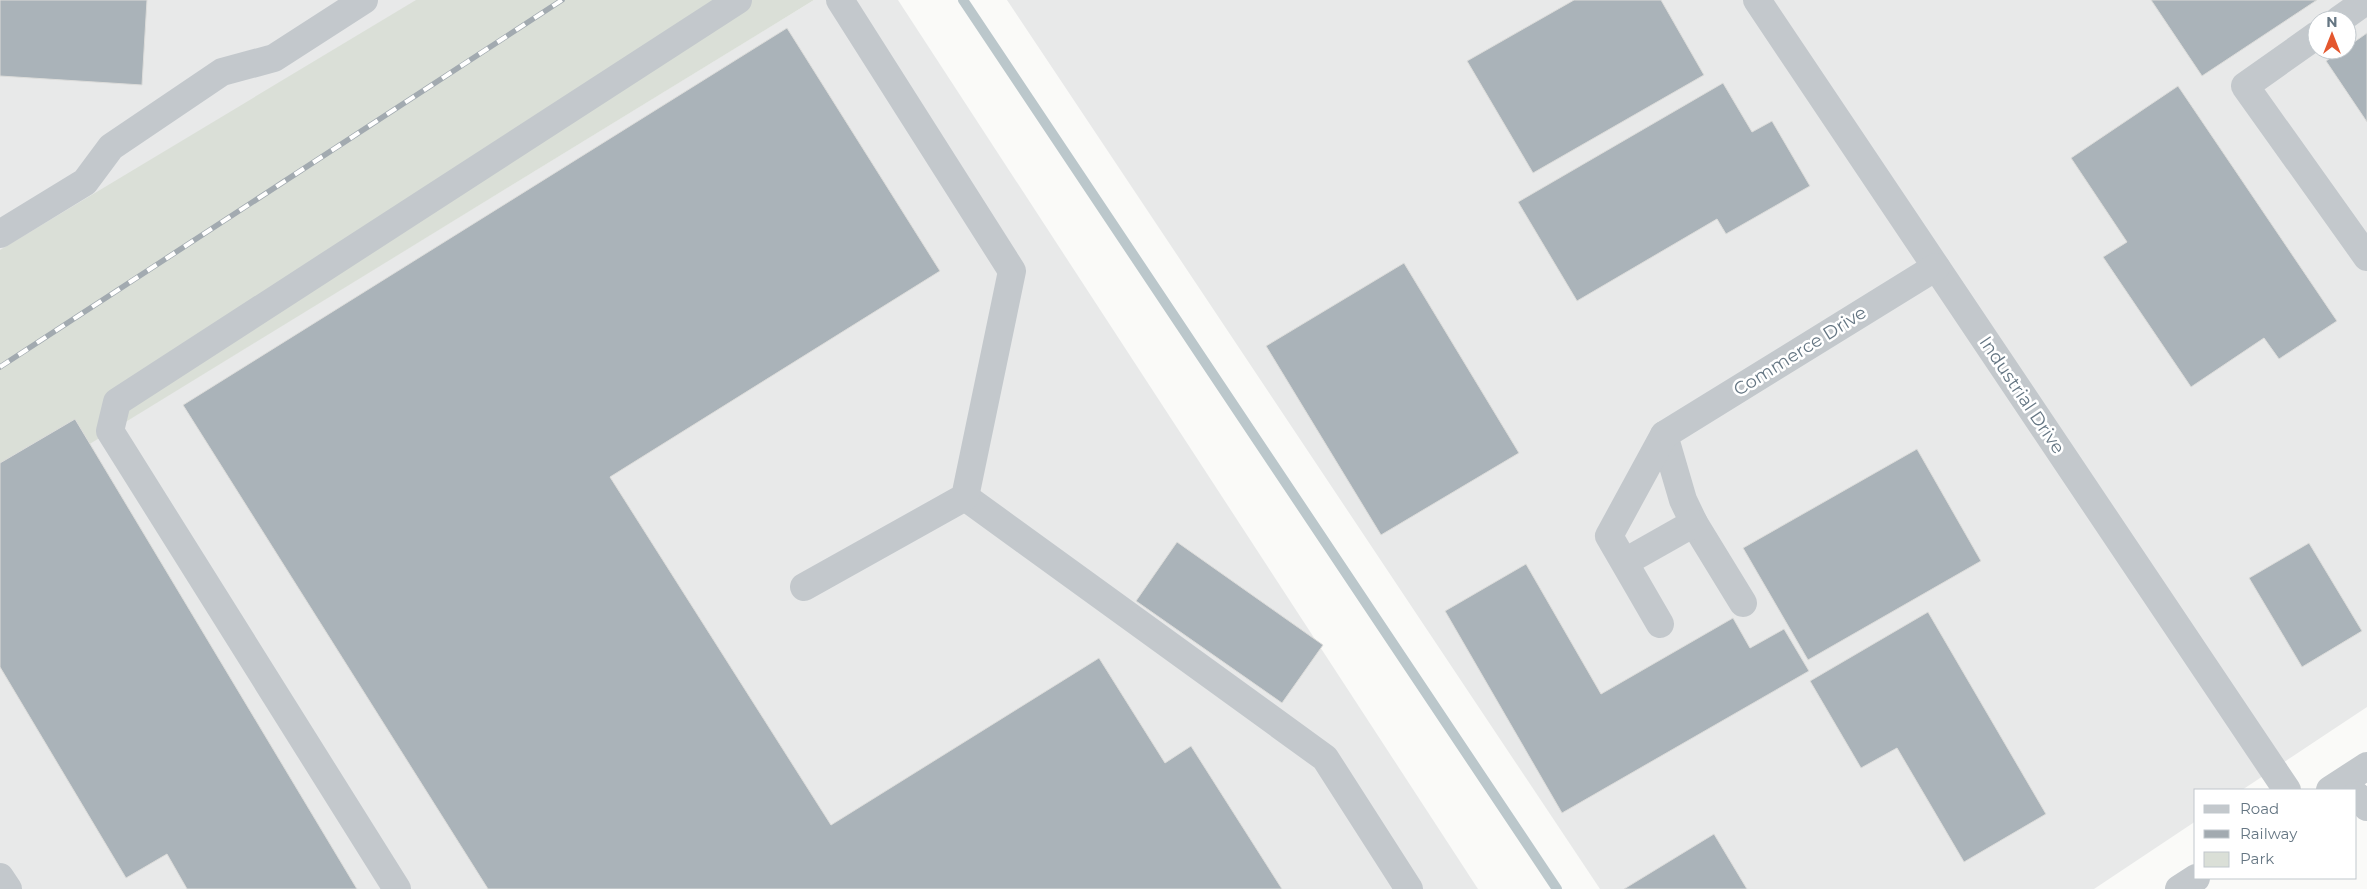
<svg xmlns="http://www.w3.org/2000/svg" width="2367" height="889" font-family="Montserrat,sans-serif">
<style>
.built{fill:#e8e9e9;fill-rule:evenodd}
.green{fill:#dadfd7}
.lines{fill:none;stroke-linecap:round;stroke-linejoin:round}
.stream{stroke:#bbc7cb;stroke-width:10}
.building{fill:#aab3b9;stroke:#dcdcda}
.minor{stroke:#c3c8cc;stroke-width:28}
.rail-casing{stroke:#a2aab0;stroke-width:5.5}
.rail{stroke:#fff;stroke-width:4;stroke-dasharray:11;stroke-linecap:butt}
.labels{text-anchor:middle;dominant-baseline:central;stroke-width:5;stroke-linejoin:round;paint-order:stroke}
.street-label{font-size:18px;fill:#657683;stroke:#fff}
</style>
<rect width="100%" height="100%" fill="#fafaf8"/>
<!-- built -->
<g class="built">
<polygon points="0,0 434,0 0,282"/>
<polygon points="814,0 898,0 1478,889 0,889 0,498"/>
<path d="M 1007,0 L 2367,0 L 2367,707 L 2242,790 L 2196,790 L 2196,821 L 2094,889 L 1600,889 ZM 2317,20 L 2347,20 L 2347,50 L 2317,50 Z"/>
</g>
<!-- green -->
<polygon class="green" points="416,0 814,0 0,499 0,250"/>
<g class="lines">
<!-- stream -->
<polyline class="stream" points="963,0 1557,889"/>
</g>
<!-- building -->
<g class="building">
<polygon points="0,0 147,0 142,85 0,76"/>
<polygon points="1574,0 1661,0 1704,75 1533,173 1467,61"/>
<polygon points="2151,0 2317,0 2202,76"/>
<polygon points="787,28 940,271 610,477 831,825 1099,658 1165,763 1191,746 1282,889 488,889 183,405"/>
<polygon points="2367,33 2367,122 2326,61 2342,50 2347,50 2347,47"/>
<polygon points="1723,83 1752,132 1772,121 1810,186 1726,234 1717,219 1577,301 1518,202"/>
<polygon points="2178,86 2337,321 2279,359 2264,338 2191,387 2103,257 2127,242 2071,158"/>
<polygon points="1404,263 1519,453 1381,535 1266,346"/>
<polygon points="75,419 357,889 187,889 167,854 126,878 0,667 0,463"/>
<polygon points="1917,449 1981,561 1808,660 1743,548"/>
<polygon points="1177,542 1323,645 1282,703 1136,601"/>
<polygon points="2309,543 2362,631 2302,667 2249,578"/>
<polygon points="1526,564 1601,694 1733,618 1750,648 1784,629 1809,671 1562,813 1445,611"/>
<polygon points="1928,612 2046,814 1964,862 1897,748 1861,768 1810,681"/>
<polygon points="1714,834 1747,889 1624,889"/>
</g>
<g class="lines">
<!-- minor -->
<g class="minor">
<polyline points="1757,0 2287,790"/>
<polyline points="2339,20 2367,0"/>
<polyline points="2317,35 2245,86 2367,257"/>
<polyline points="0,234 85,182 111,147 222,72 274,58 364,0"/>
<polyline points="1664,435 1683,500 1694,523 1743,603"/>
<polyline points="965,497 1325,758 1409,889"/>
<polyline points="1625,562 1694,523"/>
<polyline points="804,587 965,497 1012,271 840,0"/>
<polyline points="1660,624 1609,536 1664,435 1936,267"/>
<polyline points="2330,790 2367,766"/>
<polyline points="2356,795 2367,807"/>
<polyline points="0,877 8,889"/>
<polyline points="397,889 110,431 117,402 738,0"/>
<polyline points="2179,889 2196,878"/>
</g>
<defs>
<polyline id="rail" points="0,367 562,0"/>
</defs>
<!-- rail casing -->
<use href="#rail" class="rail-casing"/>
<!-- rail -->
<use href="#rail" class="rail"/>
</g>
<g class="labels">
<!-- street labels -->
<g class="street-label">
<text transform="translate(1800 351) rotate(-32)">Commerce Drive</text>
<text transform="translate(2022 395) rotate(56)">Industrial Drive</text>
</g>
</g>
<!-- legend -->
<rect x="2194" y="789" width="162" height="90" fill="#ffffff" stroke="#c1c8cd"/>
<rect x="2204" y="805" width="25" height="8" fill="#c3c8cc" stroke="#c1c8cd"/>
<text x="2240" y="814" font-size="15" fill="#657683">Road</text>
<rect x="2204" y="830" width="25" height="8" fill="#a2aab0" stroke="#c1c8cd"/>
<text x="2240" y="839" font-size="15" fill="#657683">Railway</text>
<rect x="2204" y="852" width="25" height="15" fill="#dadfd7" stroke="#c1c8cd"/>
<text x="2240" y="864" font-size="15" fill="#657683">Park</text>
<!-- north arrow -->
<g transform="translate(2332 35)"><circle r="24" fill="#ffffff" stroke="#c1c8cd"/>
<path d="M0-4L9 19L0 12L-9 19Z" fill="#e4572e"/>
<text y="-8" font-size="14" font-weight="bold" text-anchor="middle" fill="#657683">N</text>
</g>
</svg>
